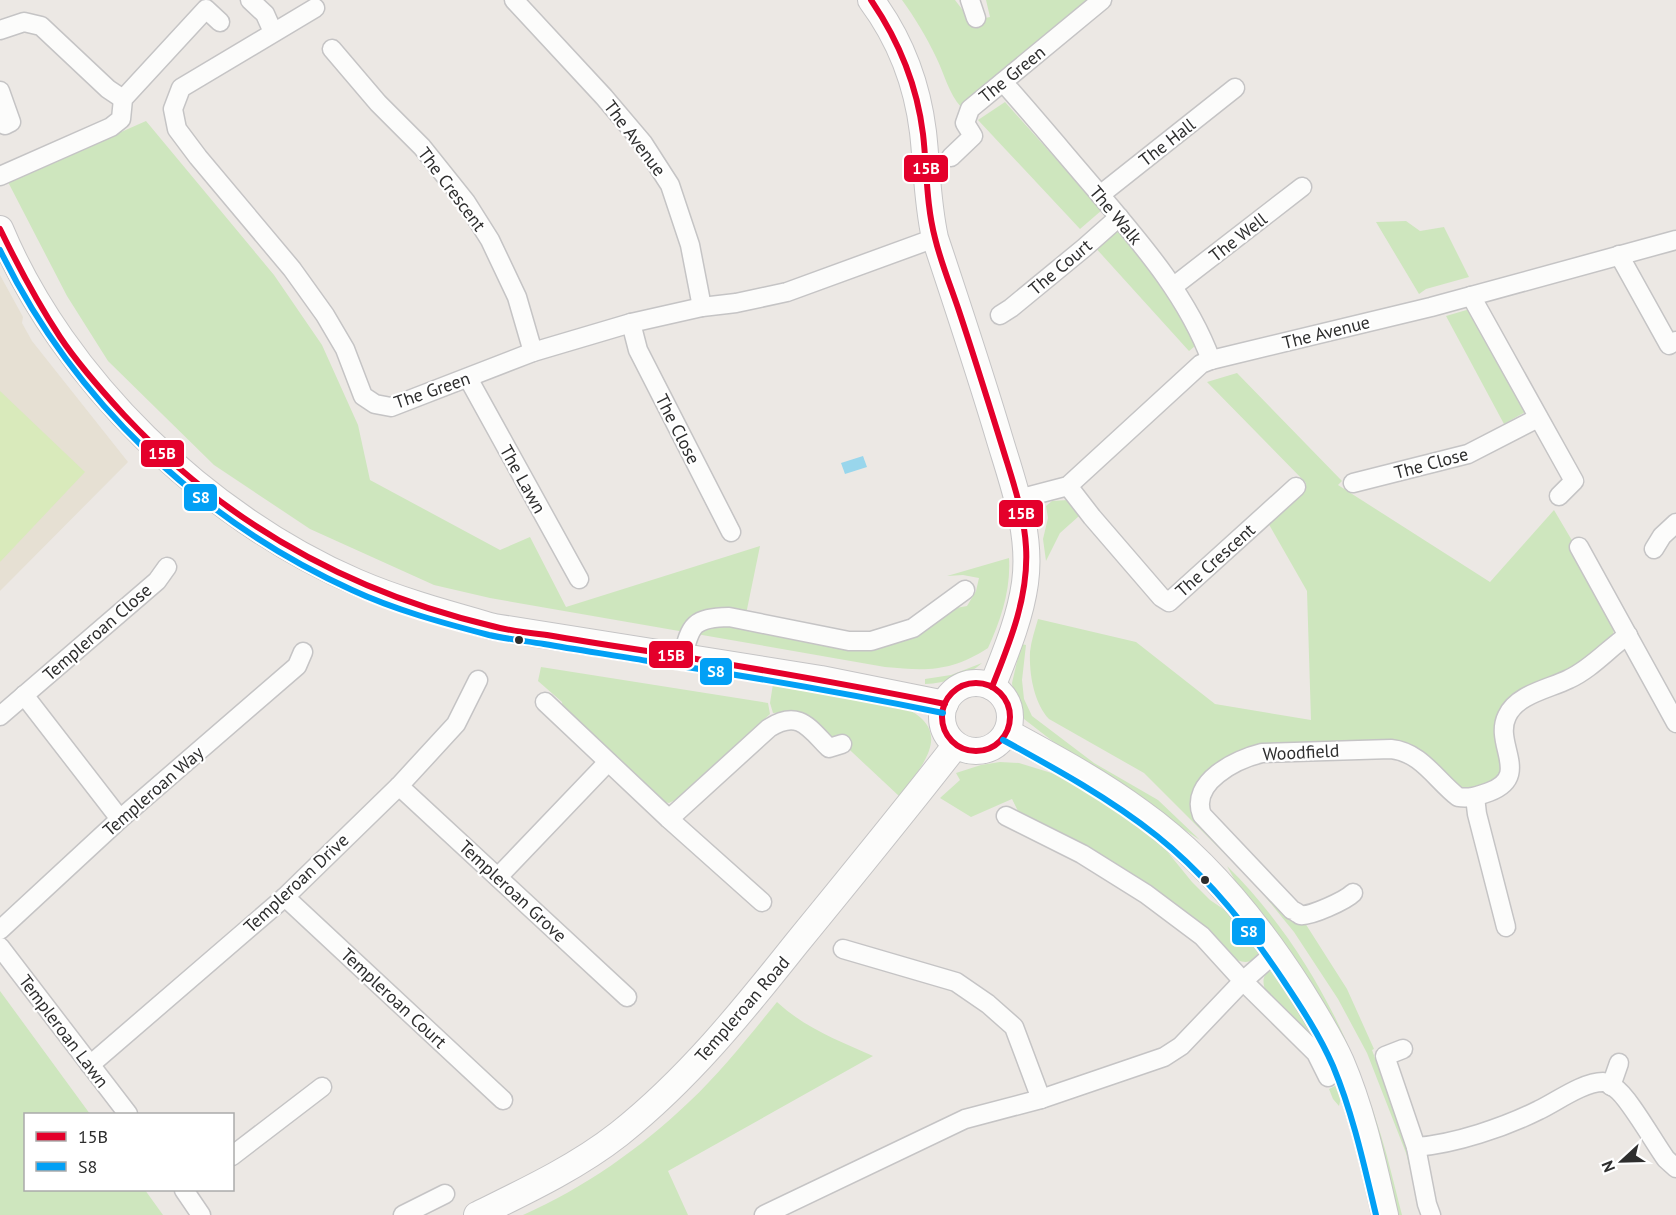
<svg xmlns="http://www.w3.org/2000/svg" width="1676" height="1215" font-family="'PT Sans',sans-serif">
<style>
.education{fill:#e6e0d3}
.green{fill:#cee6be}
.pitch{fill:#d9eabb}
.water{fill:#99d6ec}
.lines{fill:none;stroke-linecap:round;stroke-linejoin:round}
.street-casing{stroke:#c5c4c5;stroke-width:21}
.secondary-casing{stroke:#c5c4c5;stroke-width:28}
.street{stroke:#fcfcfb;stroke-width:18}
.secondary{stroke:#fcfcfb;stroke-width:26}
.bus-1-casing{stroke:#fff;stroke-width:10}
.bus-2-casing{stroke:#fff;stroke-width:10}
.bus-1{stroke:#e4002b;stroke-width:6}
.bus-2{stroke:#02a0f5;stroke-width:6}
.bus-dot{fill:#2e2e2e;stroke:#fff;stroke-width:2}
.labels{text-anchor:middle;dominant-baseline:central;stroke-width:4.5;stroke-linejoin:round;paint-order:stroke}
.street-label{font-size:18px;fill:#2e2e2e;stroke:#fff}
.line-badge{stroke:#fff;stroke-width:2}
.badge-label{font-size:16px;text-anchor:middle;font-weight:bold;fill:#fff}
</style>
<rect width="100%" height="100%" fill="#ece8e4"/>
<!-- education -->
<polygon class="education" points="0,275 23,317 22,323 32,341 128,462 0,591"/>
<!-- green -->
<g class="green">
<path d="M 902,0 L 955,0 L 971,21 L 990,17 L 986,0 L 1091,0 L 961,107 C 949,94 944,73 936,57 C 926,36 915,18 902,0 Z"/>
<polygon points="1005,102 1102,210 1080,229 978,120"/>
<path d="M 146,121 L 274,275 L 322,345 L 358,425 L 370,480 L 500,550 L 530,537 L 566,607 L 760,546 L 744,624 L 860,644 L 951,609 L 967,606 L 976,591 L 979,578 L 963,575 L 947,576 L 1009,558 C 1011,589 1001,620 988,648 C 951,672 927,671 885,667 L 490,598 L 434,585 L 310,529 L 214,465 L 108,361 L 67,296 L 8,182 Z"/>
<polygon points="1406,221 1420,231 1444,227 1469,277 1426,289 1419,294 1376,222"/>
<path d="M 1114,227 C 1145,264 1177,300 1195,346 L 1189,351 L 1093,245 Z"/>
<polygon points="1470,309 1527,411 1504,424 1446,316"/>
<path d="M 1237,373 L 1342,481 L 1338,485 L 1490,582 L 1554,510 L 1616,615 L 1613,635 L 1583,662 L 1568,672 L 1522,690 L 1500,777 L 1485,785 L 1462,790 C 1443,772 1426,751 1400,742 L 1268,744 L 1219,762 L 1205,773 L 1196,790 L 1193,817 L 1286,916 L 1296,923 L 1305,923 L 1347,989 L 1374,1049 L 1372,1050 L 1410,1152 L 1422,1215 L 1406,1153 L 1367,1053 L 1338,999 L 1294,932 L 1254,883 L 1144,773 L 1049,719 C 1034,703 1029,674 1030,652 C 1031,641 1035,630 1038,619 L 1136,642 L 1215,704 L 1311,720 L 1307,591 L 1267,521 L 1306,483 L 1207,382 Z"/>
<polygon points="1068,500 1079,516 1060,533 1046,561 1043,539 1048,518 1046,506 1052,501"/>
<polygon points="1021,644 1026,645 1022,680 1024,699 1032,716 1094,763 1158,800 1200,840 1064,750 1024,719 1014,697 1012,683"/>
<path d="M 982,663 C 966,677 946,683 925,684 L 925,679 L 951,675 Z"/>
<polygon points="541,667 768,703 770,714 677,799 669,803 660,801 563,710 562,702 538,681"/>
<path d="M 773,684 L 896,704 C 956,727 927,761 899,796 L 837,738 L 829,739 L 790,712 L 773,713 L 770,703 Z"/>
<path d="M 1000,762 L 1019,763 L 1071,779 L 1157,839 L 1192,882 L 1210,900 L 1238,919 L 1259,952 C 1254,962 1247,964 1237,960 L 1162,900 L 1022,819 L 1012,799 L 971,817 L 940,798 L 960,780 L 956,773 L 981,765 Z"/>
<path d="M 1227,866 C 1298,936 1348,1028 1377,1123 C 1387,1153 1394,1184 1402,1215 L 1398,1215 L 1378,1139 Z"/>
<path d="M 1276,970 L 1317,1037 L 1342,1093 L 1339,1106 L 1333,1099 L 1329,1089 L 1337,1085 L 1333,1074 L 1266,992 C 1261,980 1263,971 1276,970 Z"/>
<polygon points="0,991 90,1114 26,1114 26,1190 145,1190 163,1215 0,1215"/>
<path d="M 777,1002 C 805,1028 839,1041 873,1056 L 668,1171 L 688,1215 L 523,1215 C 584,1188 641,1148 689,1102 C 721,1072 749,1036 777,1002 Z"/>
</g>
<!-- pitch -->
<polygon class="pitch" points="0,391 85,472 0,562"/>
<!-- water -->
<polygon class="water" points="863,456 867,467 845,474 841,463"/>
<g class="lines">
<defs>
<g id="street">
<polyline points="250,0 265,14 273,32"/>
<polyline points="514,0 604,97 643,143 670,185 690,245 702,307"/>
<polyline points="970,0 976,18"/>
<polyline points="315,8 181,88 173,109 177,129 198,157 292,269 325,315 345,349 363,396 375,404 391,407 533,352 631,323 702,307 736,303 787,292 935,238"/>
<polyline points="0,30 24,22 41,26 108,89 123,99"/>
<polyline points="332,49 378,103 422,147 466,202 490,240 517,297 533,352"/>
<path d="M 1003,82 C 1035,118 1065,154 1096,190 C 1140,242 1187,295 1211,360"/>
<polyline points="0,91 11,122 5,125"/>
<polyline points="951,157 973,136 965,123 970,109 1102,0"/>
<polyline points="0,176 111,127 121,119 123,99 206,9 220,22"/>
<polyline points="1100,195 1235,88"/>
<polyline points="1619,255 1669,345 1676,341"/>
<polyline points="1174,286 1302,187"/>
<polyline points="1471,296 1574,481 1559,496"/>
<polyline points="1000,315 1011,308 1084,248 1119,217"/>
<polyline points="631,323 638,350 731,532"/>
<polyline points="468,378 579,579"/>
<polyline points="1353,483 1468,454 1538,418"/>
<polyline points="1068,486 1092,517 1161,597 1169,602 1296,487"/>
<polyline points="1018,499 1068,486 1201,364 1211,360 1431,307 1676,240"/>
<polyline points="1579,547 1676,723"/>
<polyline points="1654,549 1662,536 1676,523"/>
<path d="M 683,657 C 690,624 694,618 729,617 L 849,641 L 871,641 L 913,628 L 965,590"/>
<polyline points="24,695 120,819"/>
<polyline points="545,702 669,819 762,902"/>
<polyline points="0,716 157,581 167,567"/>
<polyline points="399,786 627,997"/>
<polyline points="1475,797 1477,814 1506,927"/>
<polyline points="1006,816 1082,854 1146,894 1202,936 1243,981 1316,1053 1328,1077"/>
<path d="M 669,819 L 769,728 C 799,709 809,728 829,748 L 842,744"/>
<polyline points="498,877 608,762"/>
<path d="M 1353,893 C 1346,900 1310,917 1300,915 C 1299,914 1293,910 1292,910 L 1202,815 C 1189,782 1237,759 1262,753 L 1391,749 C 1421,752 1436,780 1458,797 C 1469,799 1478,796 1489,792 C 1532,776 1493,744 1507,716 C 1517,694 1549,689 1569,679 C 1591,669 1608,649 1628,635"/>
<polyline points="285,897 503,1100"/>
<polyline points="0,930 120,819 297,666 303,652"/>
<polyline points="0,947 128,1114"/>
<polyline points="843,949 956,982 988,1004 1014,1027 1041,1099"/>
<polyline points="1403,1049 1385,1056 1416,1147"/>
<polyline points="90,1065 285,897 399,786 456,724 478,680"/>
<polyline points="1611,1086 1619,1063"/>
<polyline points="232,1156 322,1087"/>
<polyline points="184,1190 201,1215"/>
<polyline points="403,1215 445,1194"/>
<polyline points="764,1215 965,1119 1041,1099 1164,1057 1181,1046 1243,981 1276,952"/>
<path d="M 1431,1215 L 1427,1204 L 1416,1147 C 1455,1144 1505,1127 1539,1110 C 1556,1102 1583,1082 1603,1082 C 1606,1082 1612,1086 1615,1088 C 1628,1096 1655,1144 1666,1159 L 1676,1168"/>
</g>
<g id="secondary">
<path d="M 871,0 C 900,39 917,83 923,132 C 927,167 927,202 935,238 C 957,304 979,370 999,437 C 1013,484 1032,533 1025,583 C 1020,619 1005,654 992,687"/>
<path d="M 0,229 C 63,380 206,517 356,582 C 400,601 448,614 494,627 L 821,679 L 945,704"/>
<circle cx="976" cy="717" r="34"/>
<path d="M 1007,732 C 1053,757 1098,781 1140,812 C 1205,858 1258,924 1301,991 C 1315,1014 1330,1037 1341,1062 C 1362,1111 1373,1163 1385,1215"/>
<path d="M 477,1215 C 526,1191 577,1167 619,1134 C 688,1079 742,1012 796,944 C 850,878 904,812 956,745"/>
</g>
</defs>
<!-- street casing -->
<use href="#street" class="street-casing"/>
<!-- secondary casing -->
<use href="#secondary" class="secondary-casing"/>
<!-- street -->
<use href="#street" class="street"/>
<!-- secondary -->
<use href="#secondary" class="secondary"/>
<defs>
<g id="bus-1">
<path d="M 871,0 C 899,41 917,85 923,134 C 927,168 926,204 935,238 C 941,263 951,287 959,311 C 974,356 988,401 1002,446 C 1012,479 1024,512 1026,547 C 1029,596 1010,642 992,687"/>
<path d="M 0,229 C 18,266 37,302 60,337 C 78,364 101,390 124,415 C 225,523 349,592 492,626 C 510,631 529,633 547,635 C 581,641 614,646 647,651 C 747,667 846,684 945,704"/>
<circle cx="976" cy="717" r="34"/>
</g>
<g id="bus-2">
<path d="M 0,250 C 73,400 199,520 352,590 C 395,610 443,623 489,635 C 507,639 526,641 544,644 C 578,650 613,655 648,661 C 747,676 845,693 943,713"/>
<path d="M 1003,740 C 1056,769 1109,798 1157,836 C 1207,876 1248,927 1283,980 C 1301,1007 1320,1036 1333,1066 C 1353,1114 1364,1165 1376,1215"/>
</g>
</defs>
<!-- bus-1 casing -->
<use href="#bus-1" class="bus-1-casing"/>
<!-- bus-2 casing -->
<use href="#bus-2" class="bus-2-casing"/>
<!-- bus-1 -->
<use href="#bus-1" class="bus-1"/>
<!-- bus-2 -->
<use href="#bus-2" class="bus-2"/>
</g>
<!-- markers -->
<g class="bus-dot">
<circle cx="519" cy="640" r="5"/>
<circle cx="1205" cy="880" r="5"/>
</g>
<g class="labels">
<!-- street labels -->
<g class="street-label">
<text transform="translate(1012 74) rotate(-39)">The Green</text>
<text transform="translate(635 138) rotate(53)">The Avenue</text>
<text transform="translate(1167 142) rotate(-38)">The Hall</text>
<text transform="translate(452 189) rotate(53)">The Crescent</text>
<text transform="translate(1116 215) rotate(50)">The Walk</text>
<text transform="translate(1238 237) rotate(-38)">The Well</text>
<text transform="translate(1060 267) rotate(-40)">The Court</text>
<text transform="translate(1326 332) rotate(-14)">The Avenue</text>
<text transform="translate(432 390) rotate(-19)">The Green</text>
<text transform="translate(678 429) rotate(63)">The Close</text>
<text transform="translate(1431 463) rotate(-15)">The Close</text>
<text transform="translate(523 479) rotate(61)">The Lawn</text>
<text transform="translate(1215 560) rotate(-42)">The Crescent</text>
<text transform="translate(97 632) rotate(-41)">Templeroan Close</text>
<text transform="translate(1301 752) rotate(-3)">Woodfield</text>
<text transform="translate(153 791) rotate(-41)">Templeroan Way</text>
<text transform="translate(296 883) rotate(-43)">Templeroan Drive</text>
<text transform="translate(513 891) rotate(43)">Templeroan Grove</text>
<text transform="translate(394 998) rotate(43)">Templeroan Court</text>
<text transform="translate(742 1009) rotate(-49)">Templeroan Road</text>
<text transform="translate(64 1031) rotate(53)">Templeroan Lawn</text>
</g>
</g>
<g class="line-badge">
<rect x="903" y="154" width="46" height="29" rx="6" fill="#e4002b"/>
<rect x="140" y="439" width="45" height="29" rx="6" fill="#e4002b"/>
<rect x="183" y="483" width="35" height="29" rx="6" fill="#02a0f5"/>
<rect x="998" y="499" width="46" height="29" rx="6" fill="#e4002b"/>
<rect x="648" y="640" width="46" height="29" rx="6" fill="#e4002b"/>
<rect x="699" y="657" width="34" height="29" rx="6" fill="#02a0f5"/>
<rect x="1231" y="917" width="35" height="29" rx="6" fill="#02a0f5"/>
</g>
<g class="badge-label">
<text x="926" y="174">15B</text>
<text x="162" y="459">15B</text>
<text x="201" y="503">S8</text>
<text x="1021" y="519">15B</text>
<text x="671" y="661">15B</text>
<text x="716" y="677">S8</text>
<text x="1249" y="937">S8</text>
</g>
<!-- legend -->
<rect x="24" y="1113" width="210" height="78" fill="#ffffff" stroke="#ababab" stroke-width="1.5"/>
<rect x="36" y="1132" width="30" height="9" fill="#e4002b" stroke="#ababab" stroke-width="1.5"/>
<text x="78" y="1143" font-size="18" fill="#2e2e2e">15B</text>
<rect x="36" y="1162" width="30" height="9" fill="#02a0f5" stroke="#ababab" stroke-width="1.5"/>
<text x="78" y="1173" font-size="18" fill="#2e2e2e">S8</text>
<!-- north arrow -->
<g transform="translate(1622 1161) rotate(248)" stroke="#ffffff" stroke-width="4.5" paint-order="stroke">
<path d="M0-4.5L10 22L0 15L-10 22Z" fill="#2e2e2e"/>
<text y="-9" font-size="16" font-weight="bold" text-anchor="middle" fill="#2e2e2e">N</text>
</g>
</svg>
